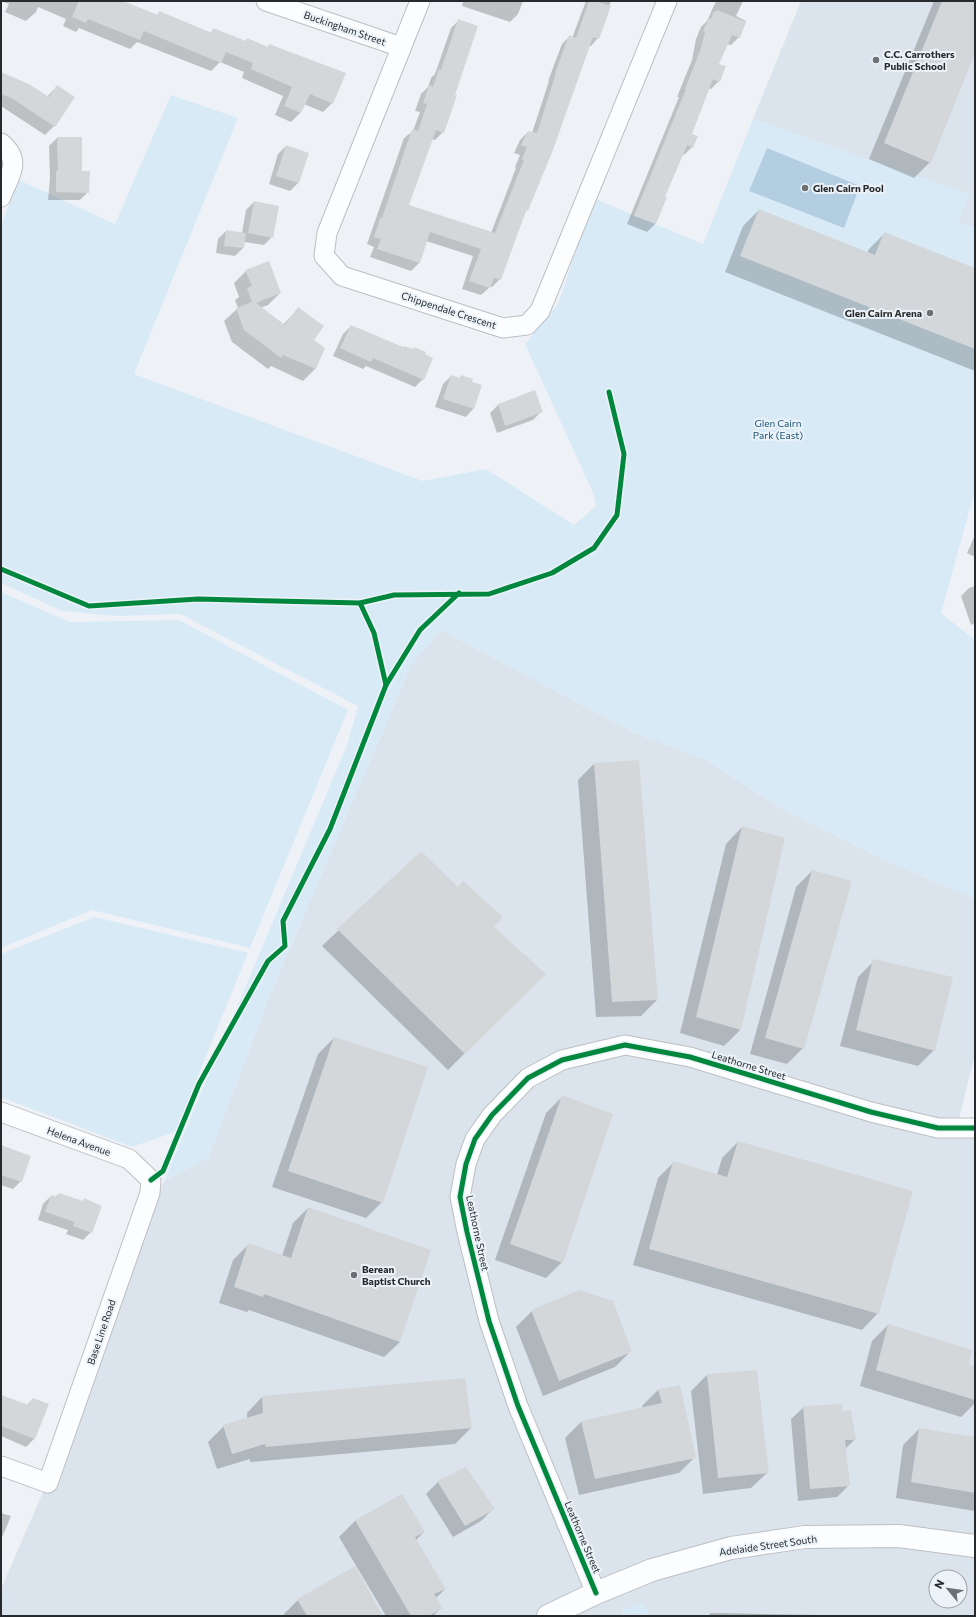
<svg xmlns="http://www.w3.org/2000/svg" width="976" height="1617" font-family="Commissioner,sans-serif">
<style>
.built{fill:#dbe4ec;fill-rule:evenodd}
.green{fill:#d9eaf7}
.water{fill:#b3cde1}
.shadow{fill:#0003}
.building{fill:#d4d7da}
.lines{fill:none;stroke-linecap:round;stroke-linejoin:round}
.street-casing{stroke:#bcbfc2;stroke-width:21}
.secondary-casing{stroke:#bcbfc2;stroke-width:24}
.street{stroke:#fcfdfe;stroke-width:19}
.secondary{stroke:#fcfdfe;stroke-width:22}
.cycleway-casing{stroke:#ebf3f9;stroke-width:8}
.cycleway{stroke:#00873e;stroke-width:5}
.poi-dot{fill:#6d7073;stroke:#ebf3f9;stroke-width:1.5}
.labels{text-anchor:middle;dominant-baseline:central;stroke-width:4;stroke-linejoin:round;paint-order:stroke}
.street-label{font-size:10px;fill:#272a2c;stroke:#ebf3f9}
.poi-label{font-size:10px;font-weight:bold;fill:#272a2c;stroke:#ebf3f9;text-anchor:start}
.park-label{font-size:10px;fill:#175176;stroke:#ebf3f9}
</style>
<rect width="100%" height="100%" fill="#eef2f6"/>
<!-- built -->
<g class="built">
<polygon points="801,1 975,1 975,229 958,222 968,195 753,119"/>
<path d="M 441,630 L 633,732 L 706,760 L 784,810 L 885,860 L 975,899 L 975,1054 L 955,1135 L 975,1135 L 975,1616 L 1,1616 L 1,1589 L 43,1492 L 164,1181 L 208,1158 L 272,990 L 411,665 ZM 936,1577 L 960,1577 L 960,1601 L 936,1601 Z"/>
</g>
<!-- green -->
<g class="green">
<polygon points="171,95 238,118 134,374 423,481 486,469 574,525 596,506 594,495 525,344 559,302 593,198 703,244 753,119 969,194 958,222 975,229 975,491 941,613 975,640 975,899 885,860 784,810 706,760 633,732 441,630 411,665 272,990 208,1158 164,1181 347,745 358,706 180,614 116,616 62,611 1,583 1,225 19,180 115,224"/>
<polygon points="1,592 70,622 179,620 348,710 250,948 92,910 1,948"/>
<polygon points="94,917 248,953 175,1132 132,1147 1,1097 1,954"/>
<polygon points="642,1602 648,1611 648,1616 624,1616 621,1610"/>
</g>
<!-- water -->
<polygon class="water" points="767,148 860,186 844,228 749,191"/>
<!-- shadow -->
<g class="shadow">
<polygon points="1,1 118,1 157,15 160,12 210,33 214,29 245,42 247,40 267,48 269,45 332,103 323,112 304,104 300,113 291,122 275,115 283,96 242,78 244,72 220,62 211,71 137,42 130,49 79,28 76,32 63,26 66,19 38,7 36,12 26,21 5,12 9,4"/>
<polygon points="463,1 523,1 518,14 510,22 462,6"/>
<polygon points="586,1 611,1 598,38 591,46 589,46 500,279 492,287 490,287 481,295 462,289 473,256 426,241 419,263 411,271 370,257 374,247 367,244 404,138 413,131 420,112 415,111 421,94 428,87 431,78 435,74 451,28 459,20 443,132 435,140 431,139 408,205 491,233 516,168 515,167 520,155 514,153 520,140 528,132 532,133 549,81 548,81 562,44 570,36 572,38"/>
<polygon points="716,1 743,1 736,16 746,21 739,37 731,45 727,44 718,64 719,81 711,89 708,88 691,134 696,137 692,147 684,155 682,154 664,197 666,198 655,224 647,232 627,224 679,97 677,97 692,60 696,39 701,27 707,21"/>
<polygon points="934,1 975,1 975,50 930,162 914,178 869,159"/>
<polygon points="1,73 47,97 57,86 54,126 45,135 1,106"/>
<polygon points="57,138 88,192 80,200 48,200 50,178 49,146"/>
<polygon points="286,146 308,154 298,183 290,191 269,184 278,154"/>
<polygon points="254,202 272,237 264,245 244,242 243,248 235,256 216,253 218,239 226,231 242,233 246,210"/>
<polygon points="759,210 867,253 869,249 885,233 975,269 975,371 725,272 743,226"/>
<polygon points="246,271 280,293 268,305 260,308 283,325 298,309 312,340 324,348 315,369 303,381 271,366 268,369 232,342 224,321 238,308 235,300 239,297 234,283"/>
<polygon points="351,326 403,348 412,350 423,379 415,387 366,366 363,369 333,356 343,334"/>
<polygon points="451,376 459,379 461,376 471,383 473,409 466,417 435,407 443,384"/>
<polygon points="534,392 541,412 533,420 497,433 490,413 498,405"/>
<polygon points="975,535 975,557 967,553"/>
<polygon points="975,586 975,623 971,625 961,596 969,588"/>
<polygon points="594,764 657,1000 641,1016 596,1017 578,780"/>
<polygon points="742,827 740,1030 724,1046 680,1033 726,844"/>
<polygon points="421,852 493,927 544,974 448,1070 322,946"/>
<polygon points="812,871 803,1048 787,1064 750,1054 796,887"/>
<polygon points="874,961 934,1050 918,1066 840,1046 858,977"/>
<polygon points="334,1038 382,1202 366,1218 272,1187 318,1054"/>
<polygon points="562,1097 562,1262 546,1278 495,1260 546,1113"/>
<polygon points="738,1142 878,1313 862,1330 633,1265 658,1178 674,1162 717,1175 722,1158"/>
<polygon points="1,1146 21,1181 13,1189 1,1185"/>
<polygon points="59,1194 82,1202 84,1200 91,1232 83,1240 66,1234 68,1230 38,1220 43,1204 51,1196 55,1197"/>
<polygon points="308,1208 400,1342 384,1357 249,1310 247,1312 219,1303 233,1260 248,1245 282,1256 293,1223"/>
<polygon points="532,1311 631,1351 615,1367 543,1396 516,1327"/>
<polygon points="888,1325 975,1368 975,1403 961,1417 860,1386 872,1341"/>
<polygon points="707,1375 768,1472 751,1488 703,1494 691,1391"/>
<polygon points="464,1379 471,1428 455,1444 250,1462 250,1459 217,1469 208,1442 224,1426 247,1419 247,1413 262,1397"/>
<polygon points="658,1390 695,1457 679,1473 579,1495 565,1438 581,1422 643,1408 642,1406"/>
<polygon points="1,1399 27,1405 33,1399 47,1405 34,1439 26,1447 1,1436"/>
<polygon points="804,1407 842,1412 854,1440 845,1449 849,1485 837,1497 798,1501 791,1419"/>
<polygon points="919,1429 975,1438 975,1511 896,1498 903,1445"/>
<polygon points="438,1482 493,1509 481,1521 453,1537 426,1494"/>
<polygon points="402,1495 424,1532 416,1540 445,1589 435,1599 441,1608 433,1616 386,1616 339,1537 355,1521"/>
<polygon points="1,1513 11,1516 1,1540"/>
<polygon points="298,1600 382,1616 282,1616"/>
<polygon points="711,1613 884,1616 708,1616"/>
</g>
<!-- building -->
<g class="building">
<polygon points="79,1 123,1 158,15 159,11 212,33 213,28 246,41 247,38 268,47 269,44 346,73 333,104 310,94 301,113 284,106 292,87 251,69 253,63 226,52 221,63 144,31 140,40 88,19 86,23 72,17"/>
<polygon points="589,1 596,1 611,6 599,39 593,37 553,150 528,211 526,210 501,280 494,278 490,288 469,281 481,249 430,232 420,263 377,249 381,239 374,237 380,218 382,218 412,129 418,131 427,104 423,103 429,85 433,87 439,69 441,70 458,19 478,26 455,95 457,95 444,133 436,130 409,205 495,233 524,160 522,159 527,147 521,145 528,131 537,133 556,73 555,73 569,35 576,38"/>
<polygon points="942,1 975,1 975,53 931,163 884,143"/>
<polygon points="717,10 746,22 740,38 732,35 719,64 726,66 720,82 713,79 692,134 698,136 693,148 687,145 665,197 667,197 656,224 634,216 686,89 685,89 700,51 705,32 703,31 709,18 711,19 714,11 716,12"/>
<polygon points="1,72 29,84 49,97 57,85 75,97 55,127 13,99 1,94"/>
<polygon points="57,137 82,137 82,171 90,171 89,193 56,192 56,171 58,171"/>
<polygon points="286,145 309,153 299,183 276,176"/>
<polygon points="254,201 279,206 273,238 248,233"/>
<polygon points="759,209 875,255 884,232 975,268 975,349 740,256"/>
<polygon points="226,230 246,233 244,248 224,246"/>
<polygon points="269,261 281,293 256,303 285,325 298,307 324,326 314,340 325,348 316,369 283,355 281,358 244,330 236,308 252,302 247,288 252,286 245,270"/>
<polygon points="351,325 403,347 404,346 413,349 414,347 426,352 425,354 433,358 424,380 373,358 371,362 340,348"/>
<polygon points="451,375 460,378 461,375 473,379 472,382 482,385 474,409 443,399"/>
<polygon points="535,390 543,412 505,426 498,404"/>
<polygon points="639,760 658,1000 612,1002 594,763"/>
<polygon points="742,826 785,838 741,1030 696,1017"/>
<polygon points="421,851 458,887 463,881 503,917 494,927 546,974 465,1054 337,929"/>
<polygon points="812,870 852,881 804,1049 765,1038"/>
<polygon points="873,959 953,977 935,1051 856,1030"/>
<polygon points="334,1037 428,1067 383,1203 288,1171"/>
<polygon points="562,1095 613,1114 563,1263 510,1244"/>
<polygon points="738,1141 913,1191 879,1314 649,1249 673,1161 727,1177"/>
<polygon points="1,1145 31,1156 22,1182 1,1175"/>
<polygon points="59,1193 83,1201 84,1198 102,1206 92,1233 73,1226 75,1222 45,1212 51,1195 57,1197"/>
<polygon points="308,1207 431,1250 400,1342 264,1294 263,1297 234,1287 248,1243 291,1258"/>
<polygon points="579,1290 613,1301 632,1352 559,1381 531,1310"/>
<polygon points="888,1324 972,1350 969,1364 975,1367 975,1400 876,1370"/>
<polygon points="757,1370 769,1473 718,1478 707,1374"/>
<polygon points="465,1378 472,1428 266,1447 265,1444 232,1454 223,1425 263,1413 262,1396"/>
<polygon points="680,1385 696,1458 595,1479 581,1421 662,1403 658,1389"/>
<polygon points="1,1395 29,1405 33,1398 49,1404 35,1439 1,1426"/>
<polygon points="842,1404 843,1411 851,1410 856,1440 845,1440 850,1486 810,1489 803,1406"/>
<polygon points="919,1428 975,1437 975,1493 911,1482"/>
<polygon points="466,1467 495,1509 465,1526 437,1481"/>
<polygon points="402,1494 425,1532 415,1537 446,1589 434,1594 443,1608 429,1616 411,1616 355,1520"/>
<polygon points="355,1566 383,1616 307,1616 297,1599"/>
</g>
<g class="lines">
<defs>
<g id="street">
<polyline points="266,1 401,47"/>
<polyline points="420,1 327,233 324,256 342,276 503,328 527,325 540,311 667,1"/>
<path d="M 1,143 C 23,161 9,176 1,197"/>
<polyline points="1,1112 129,1159 151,1180 150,1193 48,1483 1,1466"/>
<polyline points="596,1593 518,1406 489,1321 467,1232 460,1197 466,1164 475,1139 492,1115 528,1078 562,1060 625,1045 690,1057 871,1112 938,1128 975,1128"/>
</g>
<polyline id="secondary" points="548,1616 596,1593 652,1570 731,1548 805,1537 899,1536 975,1546"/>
</defs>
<!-- street casing -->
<use href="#street" class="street-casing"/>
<!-- secondary casing -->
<use href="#secondary" class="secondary-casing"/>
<!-- street -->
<use href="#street" class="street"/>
<!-- secondary -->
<use href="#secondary" class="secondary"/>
<defs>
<g id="cycleway">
<polyline points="1,569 89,606 198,599 360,603 394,595 489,594 552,573 594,548 617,515 624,454 609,392"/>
<polyline points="360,603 374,633 386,685"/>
<polyline points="151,1180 163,1171 199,1084 268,961 285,946 283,921 330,829 386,685 420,630 459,593"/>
<polyline points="596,1593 518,1406 489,1321 467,1232 460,1197 466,1164 475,1139 492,1115 528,1078 562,1060 625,1045 690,1057 871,1112 938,1128 975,1128"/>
</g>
</defs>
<!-- cycleway casing -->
<use href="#cycleway" class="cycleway-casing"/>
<!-- cycleway -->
<use href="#cycleway" class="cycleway"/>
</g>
<!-- markers -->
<g class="poi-dot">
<circle cx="876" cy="60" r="4"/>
<circle cx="805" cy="188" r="4"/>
<circle cx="930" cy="313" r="4"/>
<circle cx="354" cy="1275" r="4"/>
</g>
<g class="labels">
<!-- street labels -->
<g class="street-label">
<text transform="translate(345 28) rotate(19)">Buckingham Street</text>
<text transform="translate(449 310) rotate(18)">Chippendale Crescent</text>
<text transform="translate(749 1065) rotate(17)">Leathorne Street</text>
<text transform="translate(79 1141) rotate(20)">Helena Avenue</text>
<text transform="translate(478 1233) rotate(78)">Leathorne Street</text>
<text transform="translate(101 1332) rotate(-71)">Base Line Road</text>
<text transform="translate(583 1537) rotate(67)">Leathorne Street</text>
<text transform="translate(768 1545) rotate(-8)">Adelaide Street South</text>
</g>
<!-- poi labels -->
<g class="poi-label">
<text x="884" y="54">C.C. Carrothers<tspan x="884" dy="12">Public School</tspan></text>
<text x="813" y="188">Glen Cairn Pool</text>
<text x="922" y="313" text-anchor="end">Glen Cairn Arena</text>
<text x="362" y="1269">Berean<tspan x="362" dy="12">Baptist Church</tspan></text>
</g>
<!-- park labels -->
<g class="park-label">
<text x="778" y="423">Glen Cairn<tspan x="778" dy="12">Park (East)</tspan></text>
</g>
</g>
<!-- border -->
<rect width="976" height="1617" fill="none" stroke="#272a2c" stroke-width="4"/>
<!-- north arrow -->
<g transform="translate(948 1589) rotate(299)"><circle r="19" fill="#ebf3f9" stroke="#9da3a7"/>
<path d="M0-3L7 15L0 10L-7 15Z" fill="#6d7073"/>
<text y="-6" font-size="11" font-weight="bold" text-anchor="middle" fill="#272a2c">N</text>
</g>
</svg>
